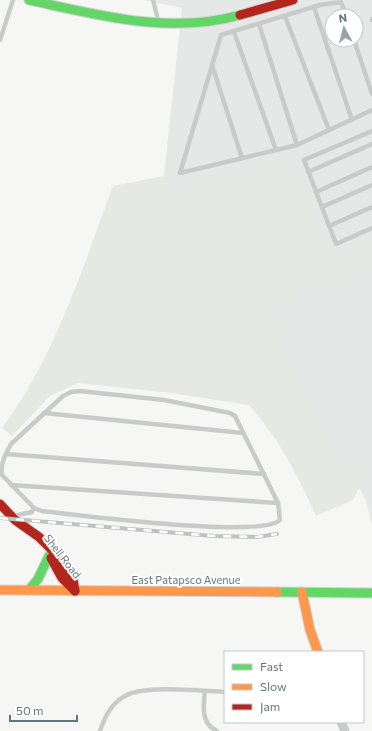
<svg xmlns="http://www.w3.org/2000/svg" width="372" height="731" font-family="Commissioner,sans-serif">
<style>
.built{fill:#e6e8e7;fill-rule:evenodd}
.green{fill:#e6e8e3}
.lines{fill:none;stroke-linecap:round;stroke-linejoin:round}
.fast-casing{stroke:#d2d3d3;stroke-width:11}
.slow-casing{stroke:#d2d3d3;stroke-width:11}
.jam-casing{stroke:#d2d3d3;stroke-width:11}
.lane{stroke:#c9cbcb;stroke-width:4.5}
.street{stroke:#c9cbcb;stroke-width:9}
.fast{stroke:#63d668;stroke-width:9}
.slow{stroke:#ff974d;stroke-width:9}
.jam{stroke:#b3261e;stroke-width:9}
.rail-casing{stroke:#bfc1c2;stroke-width:4}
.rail{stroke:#fff;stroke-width:2.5;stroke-dasharray:8;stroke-linecap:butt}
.labels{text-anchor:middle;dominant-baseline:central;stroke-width:4;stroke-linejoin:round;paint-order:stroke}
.street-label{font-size:11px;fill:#63767f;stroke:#fff}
</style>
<rect width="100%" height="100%" fill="#f6f6f5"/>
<!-- built -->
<path class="built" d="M 143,0 L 372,0 L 372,525 L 366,501 L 351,473 L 164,176 L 182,8 ZM 332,16 L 356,16 L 356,40 L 332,40 Z"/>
<!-- green -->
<path class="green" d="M 281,161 L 301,176 L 326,258 L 342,255 L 372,243 L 372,272 L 296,295 L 276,309 L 272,326 L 316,412 L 351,473 L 366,464 L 369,468 L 353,500 L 316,516 C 298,476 279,438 249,405 L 171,393 L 78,383 L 50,396 L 12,436 L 2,428 C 56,355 82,269 113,186 L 164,176 L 170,185 C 208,188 245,172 281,161 Z"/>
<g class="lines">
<defs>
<g id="fast">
<path d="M 29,0 C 98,15 170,35 240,15"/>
<polyline points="29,590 38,579 49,556"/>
<polyline points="277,592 372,593"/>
</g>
<g id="slow">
<polyline points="0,590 277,592"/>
<polyline points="302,592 310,630 318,652"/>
</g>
<g id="jam">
<polyline points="240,15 293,0"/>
<polyline points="0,504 15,520 39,537 57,555 73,579 75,591"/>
<polyline points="51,558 62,578 75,591"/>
</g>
</defs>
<!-- fast casing -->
<use href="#fast" class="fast-casing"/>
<!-- slow casing -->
<use href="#slow" class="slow-casing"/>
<!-- jam casing -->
<use href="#jam" class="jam-casing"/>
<!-- lane -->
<g class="lane">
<polyline points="153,0 159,24"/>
<polyline points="314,7 352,120"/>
<polyline points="285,16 329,130"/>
<polyline points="346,16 341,2 320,5 221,35 180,173 297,145 372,110"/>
<polyline points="372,19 372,20"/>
<polyline points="259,24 297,145"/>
<polyline points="234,32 276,150"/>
<polyline points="0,40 13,0"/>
<polyline points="354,40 372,94"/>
<polyline points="212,65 242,158"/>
<polyline points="372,131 304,160 336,244 372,228"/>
<polyline points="308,172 372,144"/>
<polyline points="316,192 372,167"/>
<polyline points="322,207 372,185"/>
<polyline points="329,226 372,207"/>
<polyline points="44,413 243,433"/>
<polyline points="6,454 264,474"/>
<polyline points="11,485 278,503"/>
<path d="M 13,516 L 32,512 L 34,508 L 42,511 C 78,515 261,539 280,520 L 278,503 L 235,416 L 230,413 L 164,400 L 80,391 L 71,392 L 63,396 L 11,444 C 6,453 0,464 2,475 L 34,508"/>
<path d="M 205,691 C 203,706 201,724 217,731"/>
<path d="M 100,731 C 105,716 112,702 127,695 C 147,685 201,691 225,692"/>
</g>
<!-- street -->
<polyline class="street" points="341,722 345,731"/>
<!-- fast -->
<use href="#fast" class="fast"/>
<!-- slow -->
<use href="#slow" class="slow"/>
<!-- jam -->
<use href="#jam" class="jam"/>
<defs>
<polyline id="rail" points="0,518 213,536 257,537 277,534"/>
</defs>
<!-- rail casing -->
<use href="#rail" class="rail-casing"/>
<!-- rail -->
<use href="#rail" class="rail"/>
</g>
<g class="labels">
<!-- street labels -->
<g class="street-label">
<text transform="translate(63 556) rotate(52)">Shell Road</text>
<text x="186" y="579">East Patapsco Avenue</text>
</g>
</g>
<!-- legend -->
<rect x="224" y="651" width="140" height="72" fill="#ffffff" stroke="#c1c8cc"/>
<rect x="232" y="664" width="20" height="6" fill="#63d668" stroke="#c1c8cc"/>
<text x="260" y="671" font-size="12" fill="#63767f">Fast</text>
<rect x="232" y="684" width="20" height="6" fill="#ff974d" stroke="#c1c8cc"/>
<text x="260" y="691" font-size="12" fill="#63767f">Slow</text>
<rect x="232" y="704" width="20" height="6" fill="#b3261e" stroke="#c1c8cc"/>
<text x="260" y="711" font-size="12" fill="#63767f">Jam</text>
<!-- north arrow -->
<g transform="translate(344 28) rotate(353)"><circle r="19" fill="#ffffff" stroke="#c1c8cc"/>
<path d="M0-3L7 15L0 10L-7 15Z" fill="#96a3a8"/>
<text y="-6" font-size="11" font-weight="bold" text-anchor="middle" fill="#63767f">N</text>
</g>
<!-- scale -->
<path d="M10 715v6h67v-6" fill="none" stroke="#63767f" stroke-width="2"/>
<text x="16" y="715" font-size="12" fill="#63767f" stroke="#ffffff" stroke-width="3" paint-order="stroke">50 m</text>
</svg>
